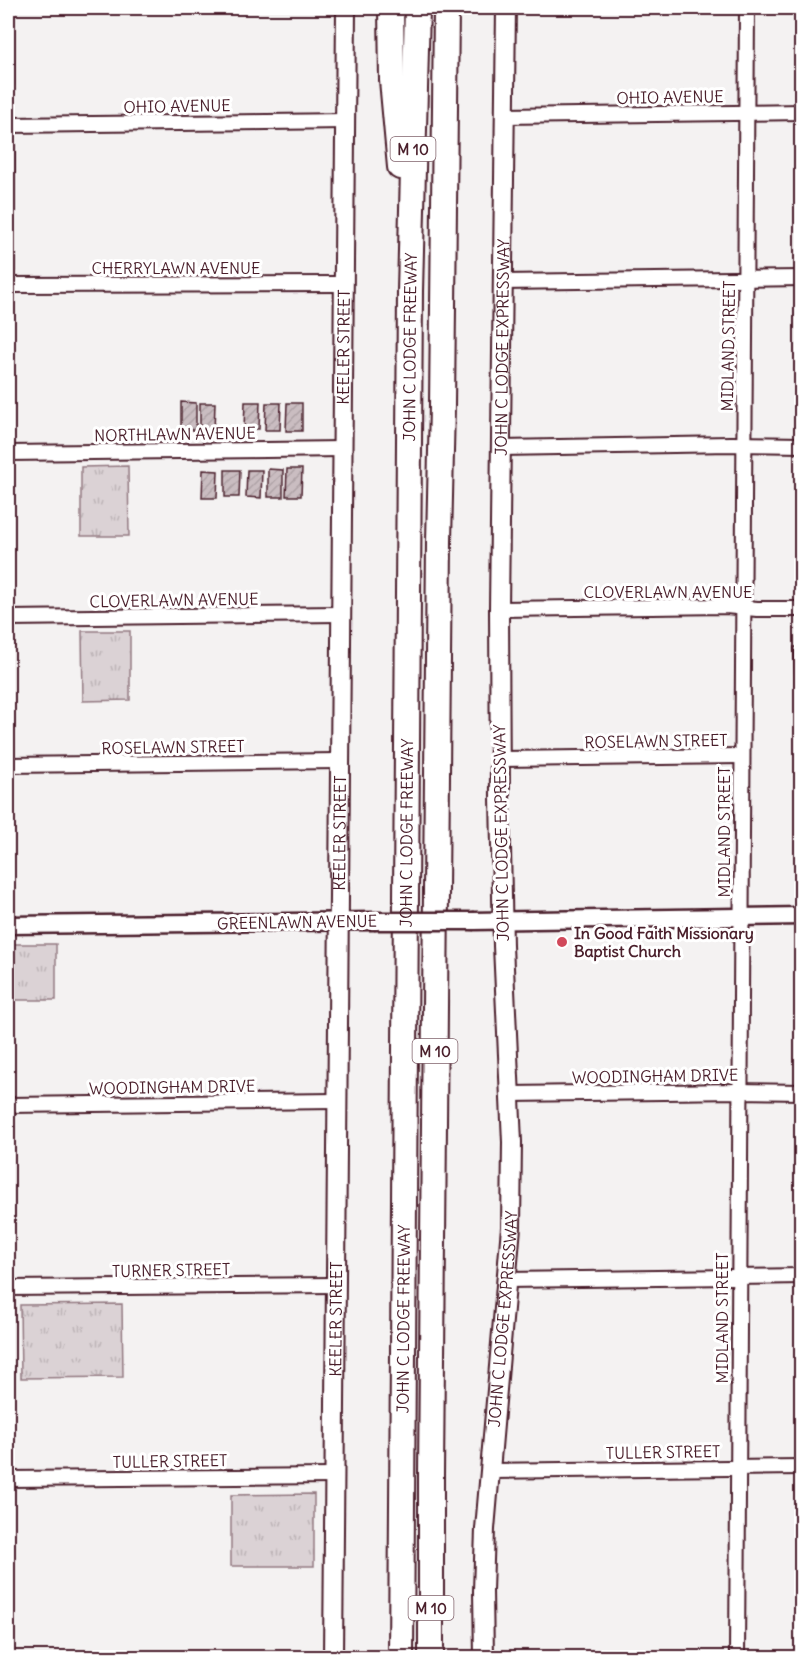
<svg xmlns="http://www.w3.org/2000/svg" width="809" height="1665" font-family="Delius,sans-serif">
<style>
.built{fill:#e7e2e3}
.grass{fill:url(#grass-tufts);stroke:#927880;stroke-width:1.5}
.park{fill:url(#park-dots);stroke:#927880;stroke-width:1.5}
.building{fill:url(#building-hatch);stroke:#4a1f2b;stroke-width:1.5}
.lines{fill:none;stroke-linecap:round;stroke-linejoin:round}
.minor-casing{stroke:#4a1f2b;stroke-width:18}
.tertiary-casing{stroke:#4a1f2b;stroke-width:21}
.secondary-casing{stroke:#4a1f2b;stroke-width:22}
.motorway-casing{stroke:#4a1f2b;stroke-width:28}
.minor{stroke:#fff;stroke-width:14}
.tertiary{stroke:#fff;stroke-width:16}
.secondary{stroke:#fff;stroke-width:18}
.motorway{stroke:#fff;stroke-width:24}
.tertiary-bridge-casing{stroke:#4a1f2b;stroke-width:21;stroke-linecap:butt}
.tertiary-bridge{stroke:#fff;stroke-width:16}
.poi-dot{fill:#d1495b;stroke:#fff;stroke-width:2}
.labels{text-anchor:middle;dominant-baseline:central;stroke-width:6;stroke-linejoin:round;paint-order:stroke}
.shield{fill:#fff;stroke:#80626b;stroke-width:1.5}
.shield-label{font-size:15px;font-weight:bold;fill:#4a1f2b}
.street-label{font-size:16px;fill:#4a1f2b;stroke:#fff}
.poi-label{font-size:16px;font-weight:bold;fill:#4a1f2b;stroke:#fff;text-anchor:start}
</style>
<defs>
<pattern id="grass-tufts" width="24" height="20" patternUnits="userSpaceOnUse" patternTransform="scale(1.5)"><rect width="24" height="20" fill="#dbd2d5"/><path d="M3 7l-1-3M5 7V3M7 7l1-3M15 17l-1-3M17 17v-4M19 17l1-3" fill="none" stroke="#bdb4b7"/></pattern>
<pattern id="park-dots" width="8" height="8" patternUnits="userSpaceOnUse" patternTransform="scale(1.5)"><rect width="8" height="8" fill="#dbd2d5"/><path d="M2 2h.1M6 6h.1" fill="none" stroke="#bdb4b7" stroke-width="1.8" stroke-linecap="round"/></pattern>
<pattern id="building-hatch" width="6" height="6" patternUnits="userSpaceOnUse" patternTransform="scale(1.5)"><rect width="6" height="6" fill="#cabdc1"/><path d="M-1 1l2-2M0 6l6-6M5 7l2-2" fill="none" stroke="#afa2a6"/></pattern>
</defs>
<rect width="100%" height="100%" fill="#f4f2f2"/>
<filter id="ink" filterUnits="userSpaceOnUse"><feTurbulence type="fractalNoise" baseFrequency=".0167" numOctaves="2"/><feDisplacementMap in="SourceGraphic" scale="12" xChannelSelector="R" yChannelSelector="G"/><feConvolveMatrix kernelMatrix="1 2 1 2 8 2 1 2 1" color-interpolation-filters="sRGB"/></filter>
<g filter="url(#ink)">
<!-- built -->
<g class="built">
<rect x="8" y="8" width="8" height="51"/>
<polygon points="8,633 10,633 11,749 8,749"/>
</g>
<!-- grass -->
<g class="grass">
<polygon points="128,466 129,536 81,536 81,467"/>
<polygon points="82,631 130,631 130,700 83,701"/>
<rect x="8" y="944" width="48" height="56"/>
<polygon points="122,1304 123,1377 21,1378 20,1305"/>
<polygon points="314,1494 314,1566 231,1566 231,1495"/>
</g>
<!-- park -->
<rect class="park" x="8" y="141" width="7" height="130"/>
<!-- building -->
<g class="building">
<rect x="8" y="59" width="6" height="26"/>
<polygon points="181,402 196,403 196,430 181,430"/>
<polygon points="245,402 260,402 259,429 244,429"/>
<polygon points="200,403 215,403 214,431 200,431"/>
<polygon points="266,403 281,403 280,430 265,430"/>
<polygon points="287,403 302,403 302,431 286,431"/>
<polygon points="268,469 283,470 283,497 268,497"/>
<polygon points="287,469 302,469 301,496 286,496"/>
<polygon points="203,470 218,471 217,498 202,498"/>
<polygon points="225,470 240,470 239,497 225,497"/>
<polygon points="247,470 262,470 261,498 246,497"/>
<rect x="8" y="522" width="3" height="35"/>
<polygon points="794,647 802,647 802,685 795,685"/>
<polygon points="798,844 802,844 802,883 799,883"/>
</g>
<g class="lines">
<defs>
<g id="minor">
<polyline points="503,116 802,112"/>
<polyline points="8,125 346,121"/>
<polyline points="501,282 802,278"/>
<polyline points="8,285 344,284"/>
<polyline points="500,448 731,444 802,445"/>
<polyline points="8,453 342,449"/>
<polyline points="499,609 726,606 757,609 802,609"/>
<polyline points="8,618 340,614"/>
<polyline points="499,759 741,756"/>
<polyline points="8,765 339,761"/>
<polyline points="510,1094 739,1091 802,1092"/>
<polyline points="8,1105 337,1101"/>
<polyline points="506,1280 802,1276"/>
<polyline points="8,1288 335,1285"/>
<polyline points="490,1471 802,1467"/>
<polyline points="8,1479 333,1476"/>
<polyline points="737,1658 747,8"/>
</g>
<g id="tertiary">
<polyline points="474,921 802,916"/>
<polyline points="8,925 374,921"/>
</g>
<g id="secondary">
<path id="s1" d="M 333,1658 L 346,8"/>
<path id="s2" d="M 484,1658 L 483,1591 L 485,1529 L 511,1227 L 512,1142 L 503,946 L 500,797 L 499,609 L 506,8"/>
</g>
<g id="motorway">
<polyline points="391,8 392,80 400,167"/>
<path id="s3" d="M 401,1658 L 410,291 L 417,8"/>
<polyline points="431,1658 431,1474 439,542 442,406 446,8"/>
</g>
</defs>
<!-- minor casing -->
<use href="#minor" class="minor-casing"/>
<!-- tertiary casing -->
<use href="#tertiary" class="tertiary-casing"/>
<!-- secondary casing -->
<use href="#secondary" class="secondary-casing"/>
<!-- motorway casing -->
<use href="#motorway" class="motorway-casing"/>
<!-- minor -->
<use href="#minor" class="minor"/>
<!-- tertiary -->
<use href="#tertiary" class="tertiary"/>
<!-- secondary -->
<use href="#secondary" class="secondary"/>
<!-- motorway -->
<use href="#motorway" class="motorway"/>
<defs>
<polyline id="tertiary-bridge" points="374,921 474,921"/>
</defs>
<!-- tertiary-bridge casing -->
<use href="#tertiary-bridge" class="tertiary-bridge-casing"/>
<!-- tertiary-bridge -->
<use href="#tertiary-bridge" class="tertiary-bridge"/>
</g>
</g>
<!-- markers -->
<circle class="poi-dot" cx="562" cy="942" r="6"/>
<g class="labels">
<!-- shield labels -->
<g class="shield">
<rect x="390.5" y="137" width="45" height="24" rx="4.5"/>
<rect x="412.5" y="1039" width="45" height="24" rx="4.5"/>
<rect x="408.5" y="1596" width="45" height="24" rx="4.5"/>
</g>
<g class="shield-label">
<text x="413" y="149">M 10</text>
<text x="435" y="1051">M 10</text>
<text x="431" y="1608">M 10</text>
</g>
<!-- street labels -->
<g class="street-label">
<text transform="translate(670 97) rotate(-1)">OHIO AVENUE</text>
<text transform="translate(177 106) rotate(-1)">OHIO AVENUE</text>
<text x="176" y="268">CHERRYLAWN AVENUE</text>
<text stroke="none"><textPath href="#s3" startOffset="1311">JOHN C LODGE FREEWAY</textPath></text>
<text transform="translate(728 346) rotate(-89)">MIDLAND STREET</text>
<text stroke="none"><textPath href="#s1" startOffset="1311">KEELER STREET</textPath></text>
<text stroke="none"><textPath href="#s2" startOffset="1312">JOHN C LODGE EXPRESSWAY</textPath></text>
<text transform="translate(175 434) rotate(-1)">NORTHLAWN AVENUE</text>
<text x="668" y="592">CLOVERLAWN AVENUE</text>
<text transform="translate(174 600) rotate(-1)">CLOVERLAWN AVENUE</text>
<text transform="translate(656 741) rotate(-1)">ROSELAWN STREET</text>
<text transform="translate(173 747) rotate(-1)">ROSELAWN STREET</text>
<text stroke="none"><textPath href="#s1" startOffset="825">KEELER STREET</textPath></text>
<text stroke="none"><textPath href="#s3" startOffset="825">JOHN C LODGE FREEWAY</textPath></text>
<text transform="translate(724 832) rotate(-90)">MIDLAND STREET</text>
<text transform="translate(501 833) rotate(-91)">JOHN C LODGE EXPRESSWAY</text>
<text transform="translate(297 922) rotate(-1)">GREENLAWN AVENUE</text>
<text transform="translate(655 1076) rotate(-1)">WOODINGHAM DRIVE</text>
<text transform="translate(172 1087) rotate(-1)">WOODINGHAM DRIVE</text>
<text transform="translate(171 1270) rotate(-1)">TURNER STREET</text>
<text stroke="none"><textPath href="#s1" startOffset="339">KEELER STREET</textPath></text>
<text stroke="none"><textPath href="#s3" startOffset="339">JOHN C LODGE FREEWAY</textPath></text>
<text transform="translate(722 1318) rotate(-90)">MIDLAND STREET</text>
<text stroke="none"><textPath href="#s2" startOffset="340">JOHN C LODGE EXPRESSWAY</textPath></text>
<text transform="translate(663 1452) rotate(-1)">TULLER STREET</text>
<text transform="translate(170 1461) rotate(-1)">TULLER STREET</text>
</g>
<!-- poi labels -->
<g class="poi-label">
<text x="574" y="933">In Good Faith Missionary<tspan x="574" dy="18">Baptist Church</tspan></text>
</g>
</g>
<!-- margin -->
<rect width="809" height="1665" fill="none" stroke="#fff" stroke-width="30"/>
<rect x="15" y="15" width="779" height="1635" fill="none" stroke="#4a1f2b" stroke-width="2" filter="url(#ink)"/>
</svg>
